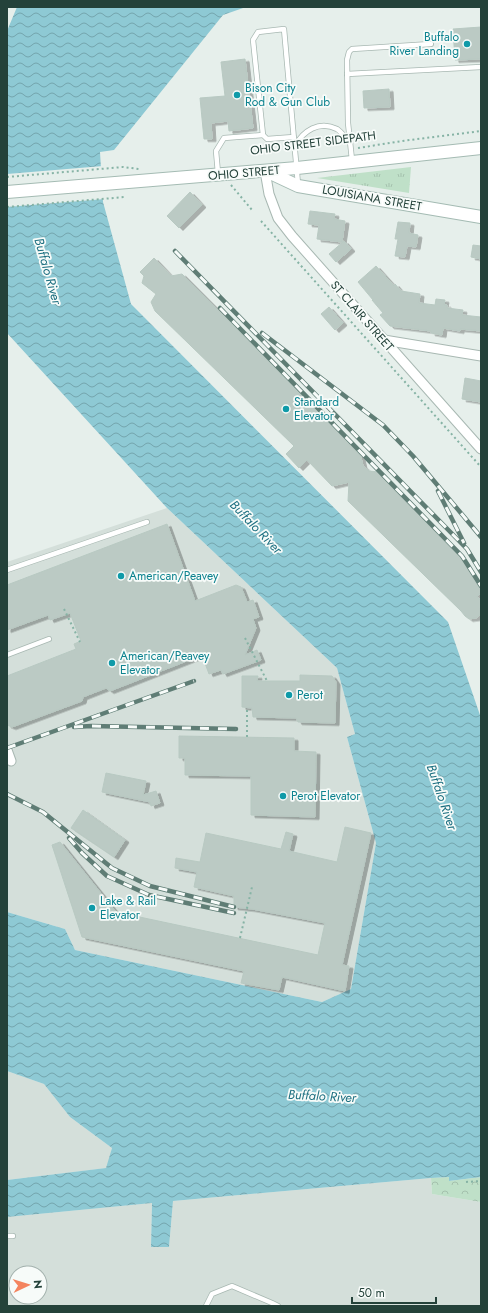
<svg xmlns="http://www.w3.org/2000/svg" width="488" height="1313" font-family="Jost,sans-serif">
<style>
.built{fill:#d4dfda;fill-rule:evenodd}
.grass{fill:url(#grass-tufts)}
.park{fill:url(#park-crowns)}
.water{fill:url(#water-waves)}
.pier{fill:#e6efeb}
.building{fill:#bbcac4;stroke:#b8c9c2;filter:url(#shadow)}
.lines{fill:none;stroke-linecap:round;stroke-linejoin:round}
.lane-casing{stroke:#a8b8b2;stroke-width:6}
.street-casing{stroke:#a8b8b2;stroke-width:11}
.secondary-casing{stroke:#a4bbb3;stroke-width:14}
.path{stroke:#86b3a5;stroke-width:2;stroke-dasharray:2 3;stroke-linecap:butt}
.lane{stroke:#fff;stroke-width:4.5}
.street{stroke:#fff;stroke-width:9}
.secondary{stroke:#fff;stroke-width:12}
.rail-casing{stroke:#5f7d75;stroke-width:4.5}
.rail{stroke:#f7fbf9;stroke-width:3;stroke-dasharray:9;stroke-linecap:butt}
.culture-dot{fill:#0f9aa8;stroke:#f7fbf9;stroke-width:1.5}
.labels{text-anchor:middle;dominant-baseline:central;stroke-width:3.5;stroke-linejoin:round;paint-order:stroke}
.culture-label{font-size:12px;fill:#0d838f;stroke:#f7fbf9;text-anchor:start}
.street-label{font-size:12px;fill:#24423a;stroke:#f7fbf9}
.water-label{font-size:13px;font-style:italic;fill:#1c6f80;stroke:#f7fbf9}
</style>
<defs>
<pattern id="grass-tufts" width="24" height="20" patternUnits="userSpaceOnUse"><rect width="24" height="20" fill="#bfe0c8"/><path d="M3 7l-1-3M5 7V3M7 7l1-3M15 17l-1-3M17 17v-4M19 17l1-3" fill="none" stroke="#a4c1ad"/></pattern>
<pattern id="park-crowns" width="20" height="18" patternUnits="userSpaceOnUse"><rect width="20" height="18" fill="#bfe0c8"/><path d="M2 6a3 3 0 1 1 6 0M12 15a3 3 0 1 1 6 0" fill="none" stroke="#a4c1ad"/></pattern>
<pattern id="water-waves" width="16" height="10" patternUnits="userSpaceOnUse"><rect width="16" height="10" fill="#8ec9d4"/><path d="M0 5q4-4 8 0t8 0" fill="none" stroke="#74a5ad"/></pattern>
<filter id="shadow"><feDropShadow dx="4" dy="2.5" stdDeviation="0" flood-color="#0004"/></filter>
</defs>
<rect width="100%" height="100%" fill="#e6efeb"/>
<!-- built -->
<g class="built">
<polygon points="167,508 337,668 355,734 347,737 376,843 351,989 322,1002 75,950 65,929 7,912 7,562"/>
<polygon points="7,1071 44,1084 70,1117 112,1148 107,1168 7,1180"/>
<path d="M 431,1178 L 432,1194 L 481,1202 L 481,1306 L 7,1306 L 7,1217 L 152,1203 L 151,1247 L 169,1247 L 173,1201 ZM 16,1273 L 40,1273 L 40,1297 L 16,1297 Z"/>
</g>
<!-- grass -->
<polygon class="grass" points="411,167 409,193 317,178"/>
<!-- park -->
<polygon class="park" points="449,1177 449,1181 481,1177 481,1202 432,1194 431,1178"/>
<!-- water -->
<polygon class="water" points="17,7 246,7 223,15 114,150 100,152 103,202 131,304 448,622 481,718 481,1177 449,1181 449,1177 431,1178 173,1201 169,1247 151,1247 152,1203 7,1217 7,1180 106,1168 112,1148 70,1117 44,1084 7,1071 7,912 65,929 75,950 322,1002 351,989 376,843 347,737 355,734 337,668 167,508 7,333 7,31"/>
<!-- pier -->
<polygon class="pier" points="103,166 105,199 7,207 7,174"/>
<!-- building -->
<g class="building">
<polygon points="481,27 481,59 455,60 453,29"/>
<polygon points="245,59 253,128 229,131 228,121 211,123 212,139 204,139 200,98 225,96 221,62"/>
<polygon points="389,89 390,107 364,108 363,91"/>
<polygon points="190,192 202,205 179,228 167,216"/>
<polygon points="310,211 335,214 334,219 345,221 342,242 317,239 319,225 308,224"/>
<polygon points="398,222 410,223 409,233 418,235 416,247 407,246 405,257 395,256 398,239 395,239"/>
<polygon points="344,241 351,249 336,262 329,254"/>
<polygon points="473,245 481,246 481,259 471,257"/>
<polygon points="154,258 171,276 182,274 360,453 363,466 369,471 379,472 460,555 472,573 473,577 480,586 481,592 477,597 481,600 480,615 476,618 469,619 465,616 461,611 348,501 349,482 332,486 307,460 299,468 286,454 294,446 155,311 151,302 156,294 142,283 144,276 140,272"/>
<polygon points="376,266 394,286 395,284 401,291 420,294 419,303 435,305 436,299 445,300 444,305 447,305 447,308 463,310 462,315 481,317 481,331 460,329 460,331 443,328 442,335 431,333 431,331 390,326 380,315 383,313 372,300 373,300 358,282"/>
<polygon points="329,307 343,323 335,330 321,314"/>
<polygon points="465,378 481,381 481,402 462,399"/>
<polygon points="167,524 195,601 236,585 241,587 247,602 253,600 259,617 253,619 256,628 245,655 257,650 261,660 223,674 221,670 209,674 202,655 110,691 106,688 83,697 82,701 12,727 7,725 7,676 76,649 74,644 81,641 70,613 50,620 48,615 7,630 7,585"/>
<polygon points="300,675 332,676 336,682 335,723 298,722 296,718 253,717 252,708 242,707 242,676 258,676 257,681 300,681"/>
<polygon points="179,736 294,738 294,751 316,752 315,817 251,815 251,776 185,775 185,758 179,758"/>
<polygon points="106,773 146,781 143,795 156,791 160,803 151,806 150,802 102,792"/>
<polygon points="83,810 125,840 114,857 71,828"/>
<polygon points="345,827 371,833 342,965 349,966 345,991 282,977 279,990 241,983 244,971 82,937 52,845 60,842 116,912 318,955 325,923 252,909 234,907 234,896 194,887 197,872 175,868 176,858 200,862 206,833 281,849 286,832 293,834 289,851 337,862"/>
</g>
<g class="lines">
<defs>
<g id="lane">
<polyline points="347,74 481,67"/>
<polyline points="294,137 267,139 263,135 253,40 258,32 284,29 298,184"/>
<path d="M 295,146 C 303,131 319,120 337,129 C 342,132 346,139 350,143"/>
<polyline points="352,160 348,123 347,60 349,52 352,49 431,44"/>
<polyline points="218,173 216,151 224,138 263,135"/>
<polyline points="7,570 147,522"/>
<polyline points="7,655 49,639"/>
<polyline points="7,1236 13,1236"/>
<polyline points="206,1306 212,1294 232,1286 272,1303 278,1306"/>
</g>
<g id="street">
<polyline points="265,171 269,194 278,218 292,236 481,449"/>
<polyline points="384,340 481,356"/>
<polyline points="7,750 11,761"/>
</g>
<g id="secondary">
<polyline points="266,171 298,186 481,217"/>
<polyline points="7,192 297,168 481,148"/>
</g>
</defs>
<!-- lane casing -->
<use href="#lane" class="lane-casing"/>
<!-- street casing -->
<use href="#street" class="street-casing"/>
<!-- secondary casing -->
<use href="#secondary" class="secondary-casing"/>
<!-- path -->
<g class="path">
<polyline points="358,148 402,141 481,131"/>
<polyline points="7,177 123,167 139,169"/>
<polyline points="231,185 252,210"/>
<polyline points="7,207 125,197"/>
<polyline points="261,221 481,467"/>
<polyline points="64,609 80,642"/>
<polyline points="245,638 267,681"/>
<polyline points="247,737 247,708"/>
<polyline points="240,938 252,887"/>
<polyline points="466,1182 481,1181"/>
</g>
<!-- lane -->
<use href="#lane" class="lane"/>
<!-- street -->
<use href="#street" class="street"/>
<!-- secondary -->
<use href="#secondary" class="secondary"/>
<defs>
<g id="rail">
<polyline points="175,251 467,549 481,572"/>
<polyline points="220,308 462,556 481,586"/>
<polyline points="262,333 383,425 413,456 481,537"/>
<polyline points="438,491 464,543"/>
<polyline points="74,727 91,726 236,729"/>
<polyline points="7,748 194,681"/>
<polyline points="7,794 43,812 112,868 150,886 234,907"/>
<polyline points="69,838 82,853 107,876 149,895 234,913"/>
</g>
</defs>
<!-- rail casing -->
<use href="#rail" class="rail-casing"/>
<!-- rail -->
<use href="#rail" class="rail"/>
</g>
<!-- markers -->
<g class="culture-dot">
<circle cx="467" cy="44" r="4"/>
<circle cx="237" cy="95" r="4"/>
<circle cx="286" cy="409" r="4"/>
<circle cx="121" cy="576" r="4"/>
<circle cx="112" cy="663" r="4"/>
<circle cx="289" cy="695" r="4"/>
<circle cx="283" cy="796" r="4"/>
<circle cx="92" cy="908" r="4"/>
</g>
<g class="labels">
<!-- culture labels -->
<g class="culture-label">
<text x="459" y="37" text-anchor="end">Buffalo<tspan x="459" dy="14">River Landing</tspan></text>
<text x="245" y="88">Bison City<tspan x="245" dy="14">Rod &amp; Gun Club</tspan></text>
<text x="294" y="402">Standard<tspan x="294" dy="14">Elevator</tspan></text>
<text x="129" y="576">American/Peavey</text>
<text x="120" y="656">American/Peavey<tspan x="120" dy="14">Elevator</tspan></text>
<text x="297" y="695">Perot</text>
<text x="291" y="796">Perot Elevator</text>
<text x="100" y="901">Lake &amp; Rail<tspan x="100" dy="14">Elevator</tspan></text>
</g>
<!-- street labels -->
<g class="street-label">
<text transform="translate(313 143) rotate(-7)">OHIO STREET SIDEPATH</text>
<text transform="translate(244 173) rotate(-5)">OHIO STREET</text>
<text transform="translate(372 198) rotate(10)">LOUISIANA STREET</text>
<text transform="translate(362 316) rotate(49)">ST CLAIR STREET</text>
</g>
<!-- water labels -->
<g class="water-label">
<text transform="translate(48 271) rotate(74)">Buffalo River</text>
<text transform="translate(256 527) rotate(46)">Buffalo River</text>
<text transform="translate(442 797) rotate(71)">Buffalo River</text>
<text transform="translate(322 1096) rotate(3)">Buffalo River</text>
</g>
</g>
<!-- border -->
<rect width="488" height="1313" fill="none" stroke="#24423a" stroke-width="16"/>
<!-- north arrow -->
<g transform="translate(28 1285) rotate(86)"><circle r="19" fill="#f7fbf9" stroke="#a3b1ad"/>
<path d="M0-3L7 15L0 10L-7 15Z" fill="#f4845f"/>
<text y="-6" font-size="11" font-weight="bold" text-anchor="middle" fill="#24423a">N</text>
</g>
<!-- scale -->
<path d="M352 1297v6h84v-6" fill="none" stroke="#24423a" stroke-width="2"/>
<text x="358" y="1297" font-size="12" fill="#24423a" stroke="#f7fbf9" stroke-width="3" paint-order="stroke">50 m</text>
</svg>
